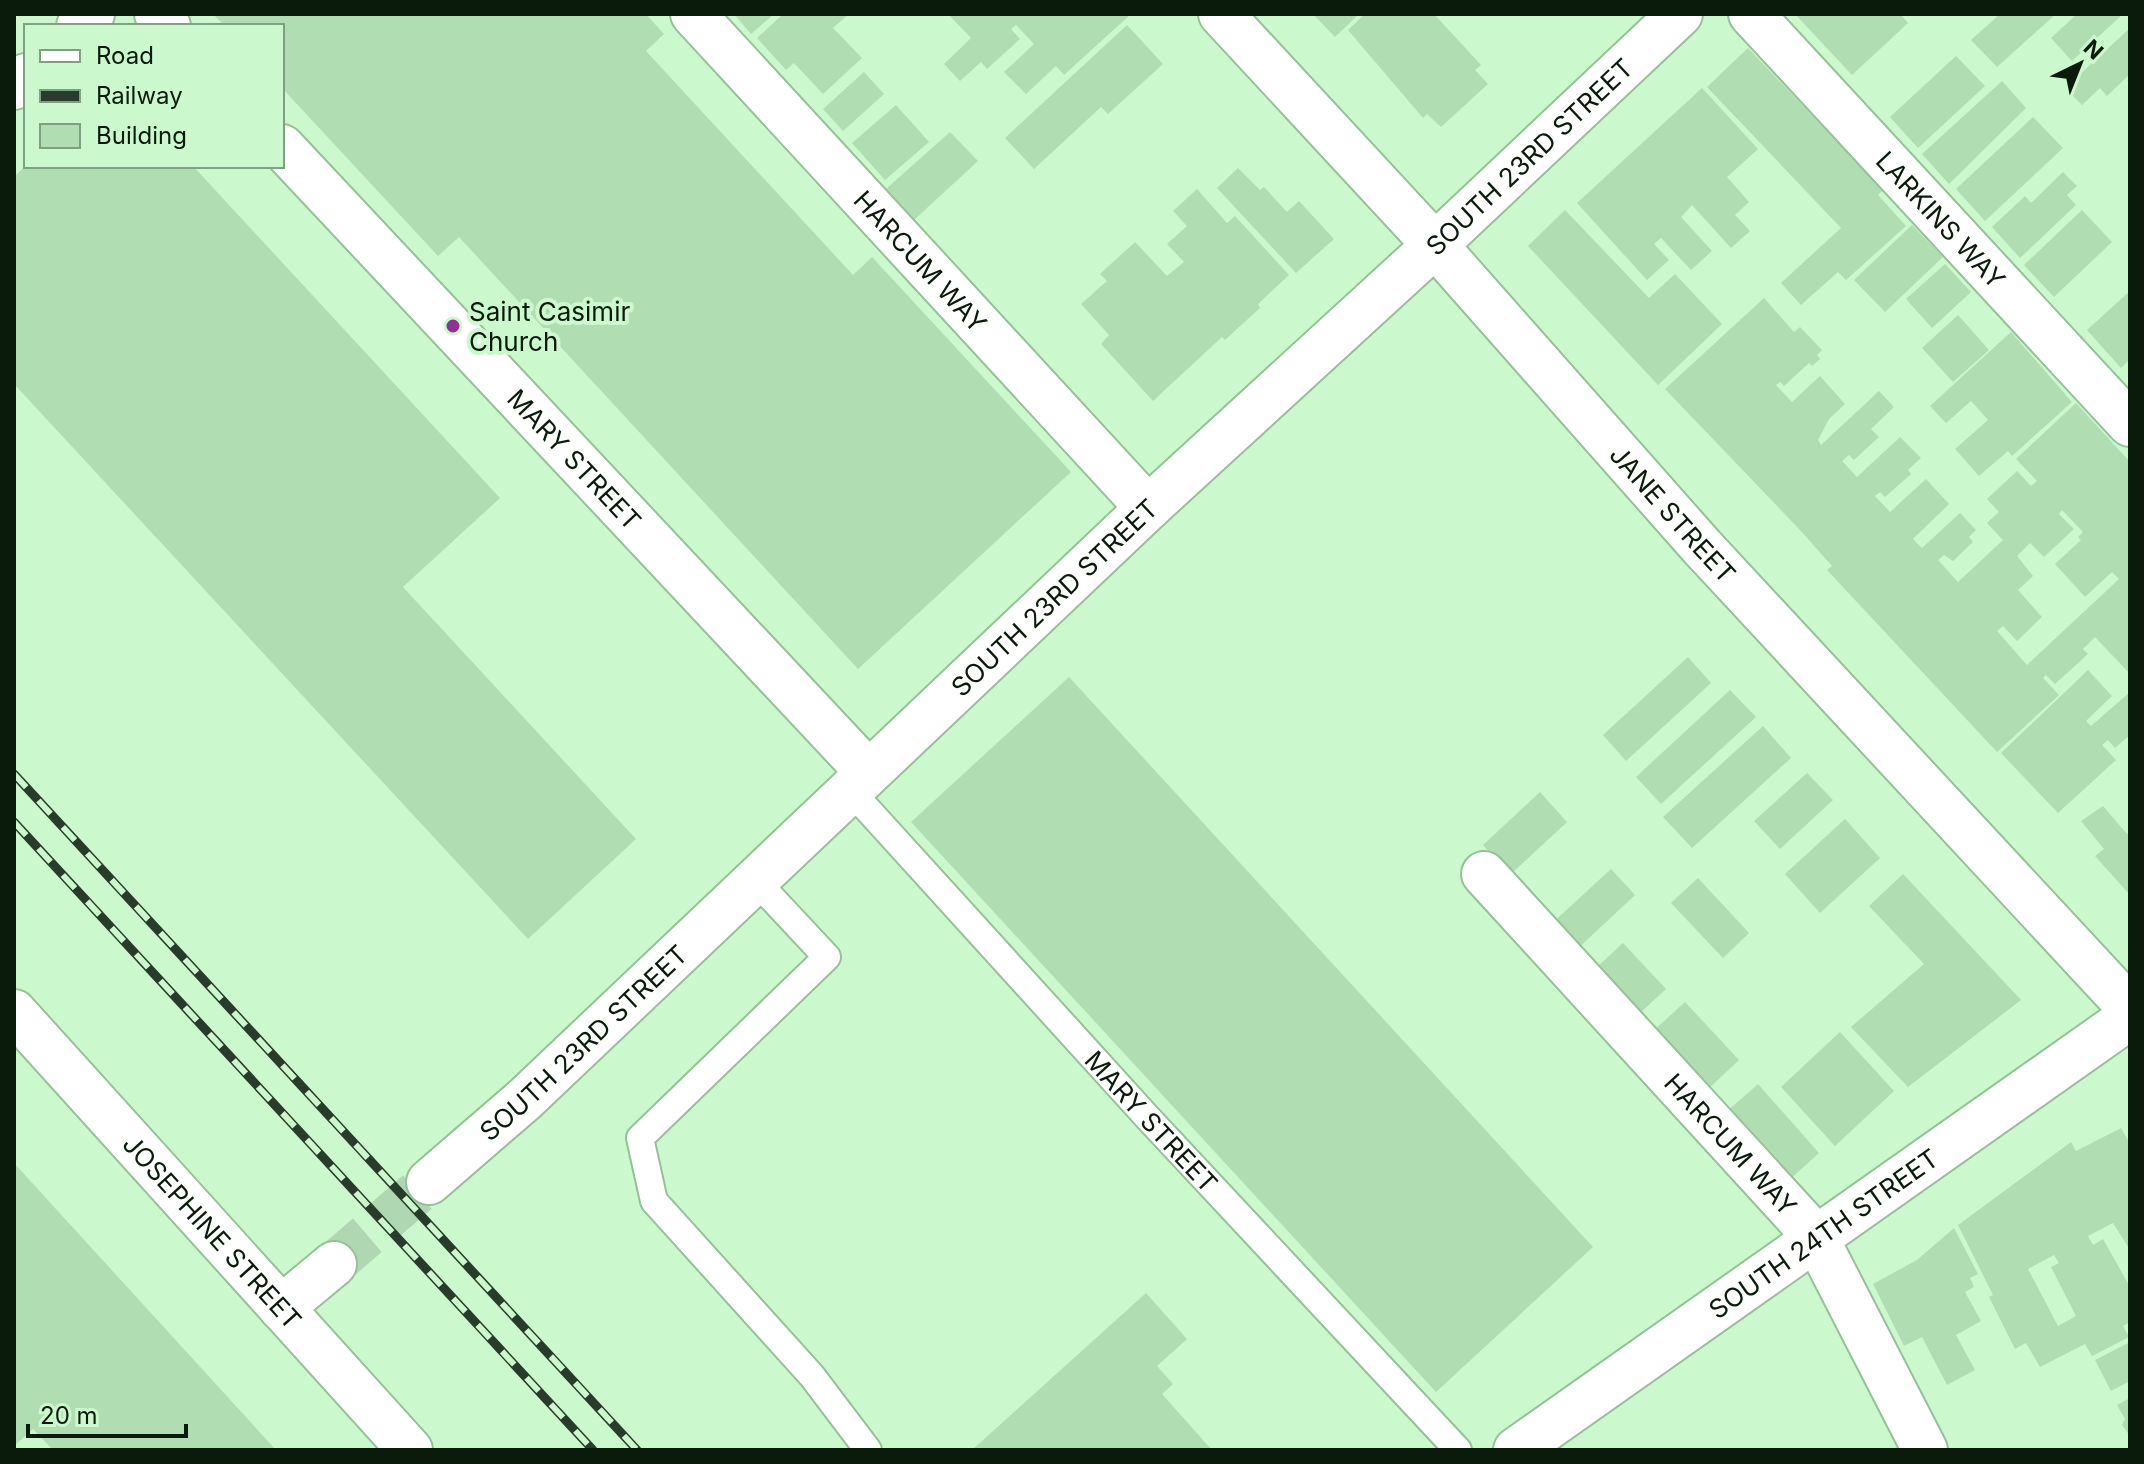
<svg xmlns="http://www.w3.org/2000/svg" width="2144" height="1464" font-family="Inter,sans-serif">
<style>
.building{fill:#b1ddb3;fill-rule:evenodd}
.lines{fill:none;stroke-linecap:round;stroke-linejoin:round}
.minor-tunnel{stroke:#afd7b1;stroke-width:44;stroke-dasharray:44 22;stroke-linecap:butt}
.service-casing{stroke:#96c198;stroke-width:30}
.minor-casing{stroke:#96c198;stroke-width:48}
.tertiary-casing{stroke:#96c198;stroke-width:48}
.service{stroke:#fff;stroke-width:26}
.minor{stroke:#fff;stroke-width:44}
.tertiary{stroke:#fff;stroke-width:44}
.rail-casing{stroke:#283d29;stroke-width:9}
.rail{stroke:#ccf8ce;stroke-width:6;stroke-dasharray:18;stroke-linecap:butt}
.poi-dot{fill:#923097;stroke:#ccf8ce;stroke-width:3}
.labels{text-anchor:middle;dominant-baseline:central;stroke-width:8;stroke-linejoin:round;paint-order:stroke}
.street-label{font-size:26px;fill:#0a1a0b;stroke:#ccf8ce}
.poi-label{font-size:26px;fill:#0a1a0b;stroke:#ccf8ce;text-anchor:start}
</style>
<rect width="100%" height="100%" fill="#ccf8ce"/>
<!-- building -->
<g class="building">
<polygon points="213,14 646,14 664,34 646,51 853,275 872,257 1071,472 858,669 459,237 438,256 282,88 282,26 225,26"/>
<polygon points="734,14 774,14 751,34"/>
<polygon points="783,14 849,14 833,28 862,58 823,94 794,63 786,70 757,38"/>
<polygon points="948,14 1131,14 1064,75 1056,66 1026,94 1004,72 1034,44 1016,25 1011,29 1020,39 987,69 981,62 960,81 944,64 971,38"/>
<polygon points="1313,14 1359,14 1335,37"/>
<polygon points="1365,14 1434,14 1481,65 1475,70 1488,84 1441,127 1427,114 1423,118 1348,30"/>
<polygon points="1795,14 1900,14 1908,23 1852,75"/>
<polygon points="2000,14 2056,14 1997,67 1971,40"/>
<polygon points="2077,14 2123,14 2072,61 2051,38"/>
<polygon points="1127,25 1163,64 1108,114 1101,107 1034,169 1005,138"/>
<polygon points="2130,28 2130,74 2107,96 2100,88 2082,105 2065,88"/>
<polygon points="1748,48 1883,190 1878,195 1906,226 1846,280 1838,272 1801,305 1781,283 1841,228 1707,87"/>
<polygon points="1956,56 1985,86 1918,148 1890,117"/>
<polygon points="864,72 884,94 843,131 823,109"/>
<polygon points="2002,81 2026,108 1949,184 1922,154"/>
<polygon points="1702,88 1758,149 1727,177 1749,202 1735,215 1750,231 1731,248 1692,205 1681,217 1712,251 1691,270 1661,238 1654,244 1669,260 1647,280 1577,203"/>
<polygon points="896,105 929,142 885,180 852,143"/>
<polygon points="2033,117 2063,148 1985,221 1956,189"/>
<polygon points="950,132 978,161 914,220 886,189"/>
<polygon points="25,166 193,166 500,498 403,587 636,839 528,939 14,384 14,177"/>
<polygon points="1238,168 1260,190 1264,187 1287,212 1299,201 1334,239 1296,273 1217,188"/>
<polygon points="2063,172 2077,186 2067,195 2076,205 2020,258 1992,227 2025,196 2031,203"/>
<polygon points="1197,189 1227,223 1235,216 1289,275 1258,304 1260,308 1225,340 1222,337 1153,401 1101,344 1109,335 1081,304 1107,281 1100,274 1135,242 1167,276 1184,262 1167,244 1187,226 1173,211"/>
<polygon points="1565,210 1649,298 1675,274 1722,324 1658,385 1528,246"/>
<polygon points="2082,210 2112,242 2054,297 2024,265"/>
<polygon points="1912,225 1943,257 1885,312 1854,280"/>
<polygon points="1945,264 1971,292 1932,328 1906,299"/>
<polygon points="2130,291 2130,359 2121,368 2087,330"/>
<path d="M 1764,298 L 1794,332 L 1800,327 L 1822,350 L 1817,355 L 1820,359 L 1812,366 L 1809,363 L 1784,386 L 1780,382 L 1776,385 L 1792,402 L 1820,376 L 1845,404 L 1829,419 L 1818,440 L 1821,445 L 1879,391 L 1894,407 L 1871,429 L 1879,437 L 1854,460 L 1849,455 L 1842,461 L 1857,477 L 1900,437 L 1921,458 L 1908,470 L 1911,474 L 1885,497 L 1880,492 L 1875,496 L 1890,512 L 1926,479 L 1949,504 L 1913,539 L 1922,548 L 1960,513 L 1976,530 L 1969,537 L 1973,542 L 1953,561 L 1944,555 L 1938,560 L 1958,582 L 2003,540 L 1987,523 L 1999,512 L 1987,499 L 2017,471 L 2031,486 L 2037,481 L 2016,459 L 2076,403 L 2130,462 L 2130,674 L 2095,637 L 2083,649 L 2088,654 L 2055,684 L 2046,675 L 2043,678 L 2059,695 L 1997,752 L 1827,570 L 1832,566 L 1800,530 L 1665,389 ZM 2062,510 L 2083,532 L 2078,537 L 2081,540 L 2055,564 L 2085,597 L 2112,572 L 2119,579 L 2027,665 L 1997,631 L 2003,626 L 2017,641 L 2042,617 L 2018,590 L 2033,576 L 2017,556 L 2030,543 L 2044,557 L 2074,529 L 2059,514 Z"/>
<polygon points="1958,315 1989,350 1953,382 1922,348"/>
<polygon points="2011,332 2072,402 2012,456 2008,451 1979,476 1955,449 1988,420 1971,401 1946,423 1930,406"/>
<polygon points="1688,657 1711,683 1626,761 1603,735"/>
<polygon points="2088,670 2112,696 2086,721 2091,726 2130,692 2130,735 2115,748 2108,740 2102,745 2116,760 2058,813 2001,753"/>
<polygon points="1069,677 1593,1247 1436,1392 911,822"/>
<polygon points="1730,690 1756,717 1661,804 1636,777"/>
<polygon points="1763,726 1791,758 1692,848 1663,817"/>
<polygon points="1807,773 1833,800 1780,849 1754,821"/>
<polygon points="1540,792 1567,822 1510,875 1483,845"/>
<polygon points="2103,806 2127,834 2130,832 2130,895 2095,856 2104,849 2081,821"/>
<polygon points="1845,819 1880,858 1820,913 1785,874"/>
<polygon points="1611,869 1635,895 1574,952 1549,926"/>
<polygon points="1903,874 2021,1000 1908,1087 1851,1027 1924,964 1869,906"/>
<polygon points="1698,878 1749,933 1723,958 1671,903"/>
<polygon points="1623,943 1666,989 1639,1014 1597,967"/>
<polygon points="1685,1002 1739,1060 1706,1091 1652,1032"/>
<polygon points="1840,1032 1894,1091 1835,1146 1781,1087"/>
<polygon points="1758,1084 1819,1153 1786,1183 1725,1113"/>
<path d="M 2121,1128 L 2130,1144 L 2130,1250 L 2113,1223 L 2088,1236 L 2093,1245 L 2103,1239 L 2130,1287 L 2130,1322 L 2123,1326 L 2129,1337 L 2092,1356 L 2085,1344 L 2040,1367 L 2026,1343 L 2015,1349 L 1989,1297 L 1993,1295 L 1958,1225 L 2071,1142 L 2076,1151 ZM 2054,1255 L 2059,1263 L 2051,1267 L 2076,1316 L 2058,1326 L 2028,1269 Z"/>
<polygon points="14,1163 276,1450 53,1450 33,1429 14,1446"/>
<polygon points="1954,1228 1978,1274 1970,1278 1974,1287 1965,1292 1981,1321 1956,1335 1975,1370 1947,1385 1922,1337 1904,1346 1873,1284 1917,1260"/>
<polygon points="1146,1293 1187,1339 1157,1366 1173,1384 1162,1394 1212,1450 972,1450"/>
<polygon points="2130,1342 2130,1381 2111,1391 2095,1360"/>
<polygon points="2130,1398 2130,1436 2122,1425 2125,1419 2117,1405"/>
</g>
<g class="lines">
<!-- minor-tunnel -->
<polyline class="minor-tunnel" points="334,1264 429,1182"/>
<defs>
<g id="service">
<path id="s1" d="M 850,790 L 1148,1118 L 1458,1450"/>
<polyline points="755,880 827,957 640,1138 654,1201 812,1376 868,1450"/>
</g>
<g id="minor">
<polyline points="157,14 168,26"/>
<path id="s2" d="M 693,14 L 1148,508"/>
<path id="s3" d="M 1221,14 L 1435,245 L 1702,547 L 2130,1008"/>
<path id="s4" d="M 1751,14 L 2130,424"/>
<polyline points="79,26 92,14"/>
<polyline points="14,87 26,76"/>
<path id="s5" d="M 282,147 L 868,772"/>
<path id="s6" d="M 1484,874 L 1815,1236 L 1925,1450"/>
<path id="s7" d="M 429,1182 L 525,1099 L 1148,508 L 1435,245 L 1680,14"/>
<polyline points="281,1308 334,1264"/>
<path id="s8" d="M 1516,1450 L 2130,1017"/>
</g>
<g id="tertiary">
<path id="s9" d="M 14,1012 L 410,1450"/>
</g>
</defs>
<!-- service casing -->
<use href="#service" class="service-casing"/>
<!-- minor casing -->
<use href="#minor" class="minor-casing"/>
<!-- tertiary casing -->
<use href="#tertiary" class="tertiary-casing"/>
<!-- service -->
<use href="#service" class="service"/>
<!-- minor -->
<use href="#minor" class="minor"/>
<!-- tertiary -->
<use href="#tertiary" class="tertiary"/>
<defs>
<g id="rail">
<polyline points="14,774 637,1450"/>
<polyline points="14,822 593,1450"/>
</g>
</defs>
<!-- rail casing -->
<use href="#rail" class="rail-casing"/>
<!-- rail -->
<use href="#rail" class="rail"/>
</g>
<!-- markers -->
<circle class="poi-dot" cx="453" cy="326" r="8"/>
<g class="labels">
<!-- street labels -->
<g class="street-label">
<text stroke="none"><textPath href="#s7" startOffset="1504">SOUTH 23RD STREET</textPath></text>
<text stroke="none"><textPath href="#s4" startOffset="280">LARKINS WAY</textPath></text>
<text stroke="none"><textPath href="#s2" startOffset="336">HARCUM WAY</textPath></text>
<text stroke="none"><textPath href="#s5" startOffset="428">MARY STREET</textPath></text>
<text stroke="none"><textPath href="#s3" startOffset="674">JANE STREET</textPath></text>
<text stroke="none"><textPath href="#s7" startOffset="856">SOUTH 23RD STREET</textPath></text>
<text stroke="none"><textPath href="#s7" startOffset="208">SOUTH 23RD STREET</textPath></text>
<text stroke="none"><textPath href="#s1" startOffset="448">MARY STREET</textPath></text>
<text stroke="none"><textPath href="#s6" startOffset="366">HARCUM WAY</textPath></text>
<text stroke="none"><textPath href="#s9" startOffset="296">JOSEPHINE STREET</textPath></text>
<text stroke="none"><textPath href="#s8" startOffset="376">SOUTH 24TH STREET</textPath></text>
</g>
<!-- poi labels -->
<g class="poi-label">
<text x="469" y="311">Saint Casimir<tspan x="469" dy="30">Church</tspan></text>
</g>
</g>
<!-- border -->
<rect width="2144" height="1464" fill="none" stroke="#0a1a0b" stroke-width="32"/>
<!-- legend -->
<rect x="24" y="24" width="260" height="144" fill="#ccf8ce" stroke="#7e9f80" stroke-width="2"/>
<rect x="40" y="50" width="40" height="12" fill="#ffffff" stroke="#7e9f80" stroke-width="2"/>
<text x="96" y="64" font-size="24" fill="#0a1a0b">Road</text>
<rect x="40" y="90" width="40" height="12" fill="#283d29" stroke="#7e9f80" stroke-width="2"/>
<text x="96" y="104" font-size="24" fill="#0a1a0b">Railway</text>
<rect x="40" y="124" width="40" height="24" fill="#b1ddb3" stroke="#7e9f80" stroke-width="2"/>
<text x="96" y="144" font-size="24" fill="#0a1a0b">Building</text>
<!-- north arrow -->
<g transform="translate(2080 64) rotate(43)" stroke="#ccf8ce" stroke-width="6" paint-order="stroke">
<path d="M0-6L14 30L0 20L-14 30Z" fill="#0a1a0b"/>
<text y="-12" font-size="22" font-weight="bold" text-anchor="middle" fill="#0a1a0b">N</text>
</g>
<!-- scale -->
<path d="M28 1424v12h158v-12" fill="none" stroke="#0a1a0b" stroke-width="4"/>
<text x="40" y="1424" font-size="24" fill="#0a1a0b" stroke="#ccf8ce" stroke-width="6" paint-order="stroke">20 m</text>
</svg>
